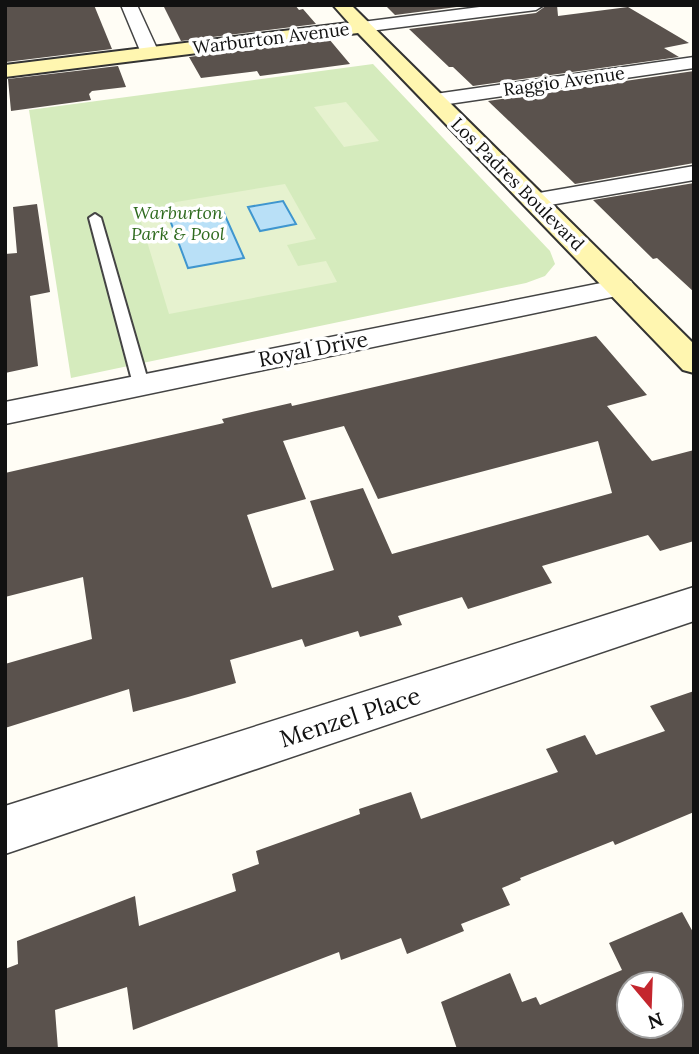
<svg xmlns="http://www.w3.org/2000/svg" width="699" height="1054" font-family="Lora,serif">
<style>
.green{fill:#d5ebbd}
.pitch{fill:#e6f2cf}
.water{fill:#b9e0f7;stroke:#3f96cf;stroke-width:2}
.building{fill:#5a524d;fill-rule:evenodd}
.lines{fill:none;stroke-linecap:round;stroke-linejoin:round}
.lane-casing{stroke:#444;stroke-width:4}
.street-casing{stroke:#444;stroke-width:3}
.secondary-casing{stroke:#333;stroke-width:4}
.lane{fill:#fff;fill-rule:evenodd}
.street{fill:#fff;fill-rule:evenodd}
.secondary{fill:#fff6b0;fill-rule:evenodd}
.labels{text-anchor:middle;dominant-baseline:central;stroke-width:7;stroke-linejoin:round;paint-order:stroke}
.far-street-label{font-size:18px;fill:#111;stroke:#fff}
.far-park-label{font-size:18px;font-style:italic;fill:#2f6b1f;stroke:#fff}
.street-label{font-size:21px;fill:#111;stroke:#fff}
.near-street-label{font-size:24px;fill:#111;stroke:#fff}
</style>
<rect width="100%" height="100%" fill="#fffdf5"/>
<!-- green -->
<polygon class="green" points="373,64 550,251 555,264 545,276 526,283 71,378 29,110"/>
<!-- pitch -->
<g class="pitch">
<polygon points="346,102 379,141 344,147 314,107"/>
<polygon points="285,184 316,239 287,245 298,266 326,261 337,282 169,314 139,215 176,202"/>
</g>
<!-- water -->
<g class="water">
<polygon points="283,201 296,224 260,231 248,207"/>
<polygon points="223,211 244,258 188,268 170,220"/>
</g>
<!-- building -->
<g class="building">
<polygon points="5,5 94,5 112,49 6,62"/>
<polygon points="163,5 295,5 299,10 303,9 316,24 181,41"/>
<polygon points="385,5 472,5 395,15"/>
<polygon points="547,5 557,5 558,16 628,7 689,43 664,48 679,57 473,86 453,67 449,67 409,29 536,13"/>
<polygon points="329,39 350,64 260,76 257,71 201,78 189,57"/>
<polygon points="118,66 126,87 92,91 89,94 91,100 11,111 8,79"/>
<polygon points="694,71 694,163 575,184 488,101"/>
<polygon points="694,183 694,292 657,258 653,259 593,200"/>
<polygon points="37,204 50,292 30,296 38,366 5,373 5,254 17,253 13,207"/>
<path d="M 596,336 L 647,395 L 607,406 L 652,461 L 694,450 L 694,541 L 660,551 L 648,535 L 542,566 L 552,583 L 468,609 L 462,597 L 398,616 L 402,625 L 360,637 L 358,631 L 305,647 L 302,639 L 230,660 L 236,683 L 188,697 L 133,712 L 129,689 L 5,728 L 5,664 L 92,639 L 83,577 L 5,597 L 5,473 L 224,423 L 222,419 L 291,403 L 292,406 ZM 344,426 L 378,499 L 598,441 L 612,493 L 392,554 L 363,488 L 310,501 L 334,570 L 272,588 L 247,515 L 306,499 L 283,441 Z"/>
<polygon points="694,691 694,812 615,845 613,841 520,878 521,880 502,888 510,905 461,924 464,931 407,954 401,938 341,960 339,952 133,1030 127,987 55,1010 58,1049 5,1049 5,969 18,964 17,941 135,896 139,926 236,891 232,874 259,864 256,851 360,814 359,809 411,792 421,819 558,772 546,749 585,735 596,755 665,731 650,706"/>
<path d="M 682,912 L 694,934 L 694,1049 L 457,1049 L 441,1002 L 510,973 L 522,1002 L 536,997 L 540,1005 L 622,970 L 609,943 ZM 629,984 L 671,984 L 671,1026 L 629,1026 Z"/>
</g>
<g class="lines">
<defs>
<polygon id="lane" points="95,214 101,218 149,384 147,388 141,389 133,384 89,218"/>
<g id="street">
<polygon points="121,5 137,5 159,53 156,57 144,57 141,53"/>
<polygon points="495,5 544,5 536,10 362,32 354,27 362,22"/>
<polygon points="694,57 694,68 435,106 428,104 425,100 428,96 435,94"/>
<polygon points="694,166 694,180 533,208 525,206 521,201 525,196 533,194"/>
<polygon points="621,279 631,281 635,287 631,293 5,424 5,402"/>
<polygon points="694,587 694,621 5,854 5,806"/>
</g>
<polygon id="secondary" points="333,5 351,5 694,344 694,373 683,370 358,33 5,77 5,65 349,23"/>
</defs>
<!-- lane casing -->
<use href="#lane" class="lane-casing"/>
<!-- street casing -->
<use href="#street" class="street-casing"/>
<!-- secondary casing -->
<use href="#secondary" class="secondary-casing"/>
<!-- lane -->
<use href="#lane" class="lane"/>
<!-- street -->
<use href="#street" class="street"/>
<!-- secondary -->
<use href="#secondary" class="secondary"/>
</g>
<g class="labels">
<!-- far-street labels -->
<g class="far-street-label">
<text transform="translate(271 38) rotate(-7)">Warburton Avenue</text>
<text transform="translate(564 81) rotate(-8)">Raggio Avenue</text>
<text transform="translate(518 184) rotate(45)">Los Padres Boulevard</text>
</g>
<!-- far-park labels -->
<g class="far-park-label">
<text x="178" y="212">Warburton<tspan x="178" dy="21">Park &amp; Pool</tspan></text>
</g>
<!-- street labels -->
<g class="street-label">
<text transform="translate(313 349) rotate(-11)">Royal Drive</text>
</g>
<!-- near-street labels -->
<g class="near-street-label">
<text transform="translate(350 717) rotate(-18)">Menzel Place</text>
</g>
</g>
<!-- border -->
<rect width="699" height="1054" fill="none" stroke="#111111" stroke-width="14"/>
<!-- north arrow -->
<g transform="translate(650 1005) rotate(161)"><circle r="33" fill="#ffffff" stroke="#a0a0a0" stroke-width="2"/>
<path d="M0-5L12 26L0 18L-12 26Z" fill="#c4262e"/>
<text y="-10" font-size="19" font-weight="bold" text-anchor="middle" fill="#111111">N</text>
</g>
</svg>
